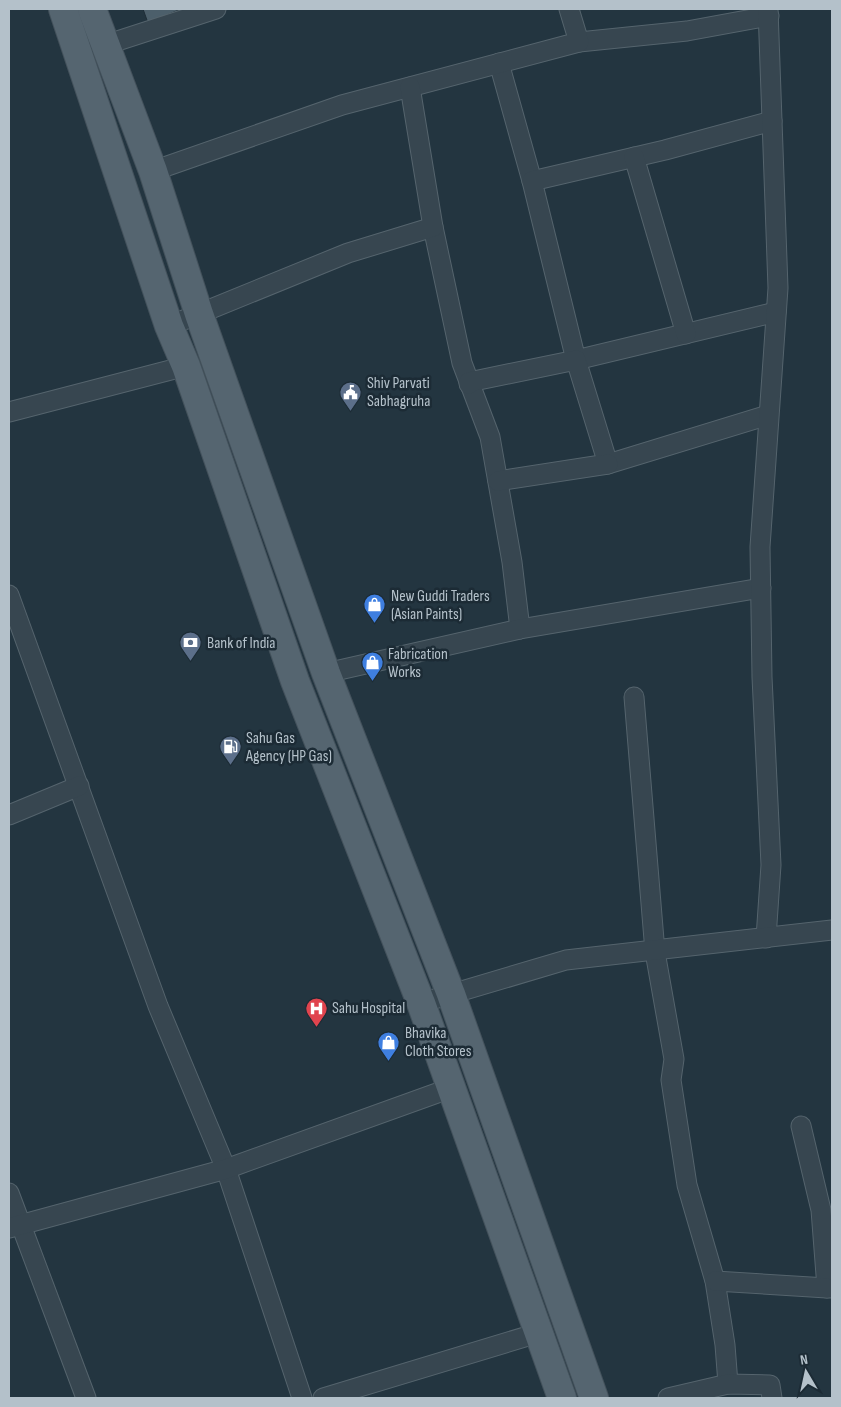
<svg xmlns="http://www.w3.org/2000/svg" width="841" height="1407" font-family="'Sofia Sans Condensed',sans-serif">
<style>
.building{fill:#4c5f6b;stroke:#1e2d37}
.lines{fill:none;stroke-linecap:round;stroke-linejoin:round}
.minor-casing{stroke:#55646d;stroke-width:21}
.primary-casing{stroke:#44525c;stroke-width:30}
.minor{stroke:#374650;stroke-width:19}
.primary{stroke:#556570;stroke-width:28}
.labels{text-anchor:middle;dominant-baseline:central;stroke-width:5;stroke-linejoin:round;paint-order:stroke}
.poi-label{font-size:16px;fill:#b4c1ca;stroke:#1c2b35;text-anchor:start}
</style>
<rect width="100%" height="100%" fill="#233540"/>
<!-- building -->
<polygon class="building" points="143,9 181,9 148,23"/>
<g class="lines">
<defs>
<g id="minor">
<polyline points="579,42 687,31 769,16"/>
<polyline points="105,45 216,9"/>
<polyline points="499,63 532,181"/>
<polyline points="772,121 665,150 532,181 576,360 776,312"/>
<polyline points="634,157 686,334"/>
<polyline points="153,171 342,105 579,42 569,9"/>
<polyline points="433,227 462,363 490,437 512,562 520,629"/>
<polyline points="169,326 348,253 433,227 410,87"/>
<polyline points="469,384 469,382 576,360 608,464 768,415"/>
<polyline points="9,412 186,366"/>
<polyline points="498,481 608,464"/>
<polyline points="9,595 158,1006 226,1169 302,1398"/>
<polyline points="326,673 520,629 761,588"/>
<polyline points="634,697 655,952 674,1059 671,1080 687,1185 715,1281 725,1345 728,1384"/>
<polyline points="9,815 79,786"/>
<polyline points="766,938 771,865 762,677 760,547 778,288 768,9"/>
<polyline points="421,1003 566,960 832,930"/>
<polyline points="801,1126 821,1210 827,1288 832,1288"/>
<polyline points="9,1193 86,1398"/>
<polyline points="9,1228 226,1169 451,1088"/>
<polyline points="715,1281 827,1288"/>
<polyline points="323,1398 538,1333"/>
<polyline points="668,1398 728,1384 770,1385 772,1398"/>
</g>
<g id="primary">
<polyline points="63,9 169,326 186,366 295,681 421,1003 562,1398"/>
<polyline points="92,9 153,171 199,314 326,673 451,994 594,1398"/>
</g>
</defs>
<!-- minor casing -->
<use href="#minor" class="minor-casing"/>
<!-- primary casing -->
<use href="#primary" class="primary-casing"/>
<!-- minor -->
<use href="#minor" class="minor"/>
<!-- primary -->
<use href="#primary" class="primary"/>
</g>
<!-- icons -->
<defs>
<symbol id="civic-pin" viewBox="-11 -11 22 30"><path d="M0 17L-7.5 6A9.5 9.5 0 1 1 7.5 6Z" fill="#5c6f8a" stroke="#1c2b35"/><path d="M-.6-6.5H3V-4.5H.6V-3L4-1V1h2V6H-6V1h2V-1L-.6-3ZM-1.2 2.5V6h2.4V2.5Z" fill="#fff"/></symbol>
<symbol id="shop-pin" viewBox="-11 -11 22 30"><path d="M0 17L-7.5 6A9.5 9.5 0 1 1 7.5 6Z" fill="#3f7fe0" stroke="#1c2b35"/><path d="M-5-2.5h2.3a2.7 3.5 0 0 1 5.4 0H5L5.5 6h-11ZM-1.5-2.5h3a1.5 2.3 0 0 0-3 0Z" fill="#fff"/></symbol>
<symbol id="bank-pin" viewBox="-11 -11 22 30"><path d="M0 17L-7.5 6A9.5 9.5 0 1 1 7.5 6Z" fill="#5c6f8a" stroke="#1c2b35"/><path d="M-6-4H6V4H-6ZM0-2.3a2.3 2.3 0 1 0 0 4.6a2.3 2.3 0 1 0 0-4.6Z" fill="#fff"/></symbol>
<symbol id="fuel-pin" viewBox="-11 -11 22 30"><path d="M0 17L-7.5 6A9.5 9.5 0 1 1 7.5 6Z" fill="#5c6f8a" stroke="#1c2b35"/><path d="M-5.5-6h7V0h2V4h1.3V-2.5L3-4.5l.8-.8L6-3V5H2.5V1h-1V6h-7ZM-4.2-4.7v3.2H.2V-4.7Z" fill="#fff"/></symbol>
<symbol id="hospital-pin" viewBox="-11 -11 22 30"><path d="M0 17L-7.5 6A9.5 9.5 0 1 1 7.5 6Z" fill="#e0444e" stroke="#1c2b35"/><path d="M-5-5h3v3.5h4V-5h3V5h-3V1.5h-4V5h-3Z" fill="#fff"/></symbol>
</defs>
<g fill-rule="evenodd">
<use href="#civic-pin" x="338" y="380" width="25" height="34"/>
<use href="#shop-pin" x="362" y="592" width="25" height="34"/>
<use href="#bank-pin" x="178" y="630" width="25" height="34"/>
<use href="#shop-pin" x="360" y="650" width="25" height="34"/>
<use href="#fuel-pin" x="218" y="734" width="25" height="34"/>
<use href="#hospital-pin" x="304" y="996" width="25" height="34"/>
<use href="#shop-pin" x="376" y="1030" width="25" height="34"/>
</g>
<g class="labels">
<!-- poi labels -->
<g class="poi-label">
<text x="367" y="383">Shiv Parvati<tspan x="367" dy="18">Sabhagruha</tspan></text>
<text x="391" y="596">New Guddi Traders<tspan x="391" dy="18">(Asian Paints)</tspan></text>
<text x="207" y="643">Bank of India</text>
<text x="388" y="654">Fabrication<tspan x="388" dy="18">Works</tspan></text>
<text x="246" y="738">Sahu Gas<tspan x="246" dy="18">Agency (HP Gas)</tspan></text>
<text x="332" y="1008">Sahu Hospital</text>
<text x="405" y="1033">Bhavika<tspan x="405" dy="18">Cloth Stores</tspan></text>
</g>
</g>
<!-- border -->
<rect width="841" height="1407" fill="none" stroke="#b4c1ca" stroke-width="20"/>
<!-- north arrow -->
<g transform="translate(806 1372) rotate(351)" stroke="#1c2b35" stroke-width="4" paint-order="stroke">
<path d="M0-4L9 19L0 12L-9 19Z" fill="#b4c1ca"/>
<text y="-8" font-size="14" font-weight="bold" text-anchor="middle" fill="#b4c1ca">N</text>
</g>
</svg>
